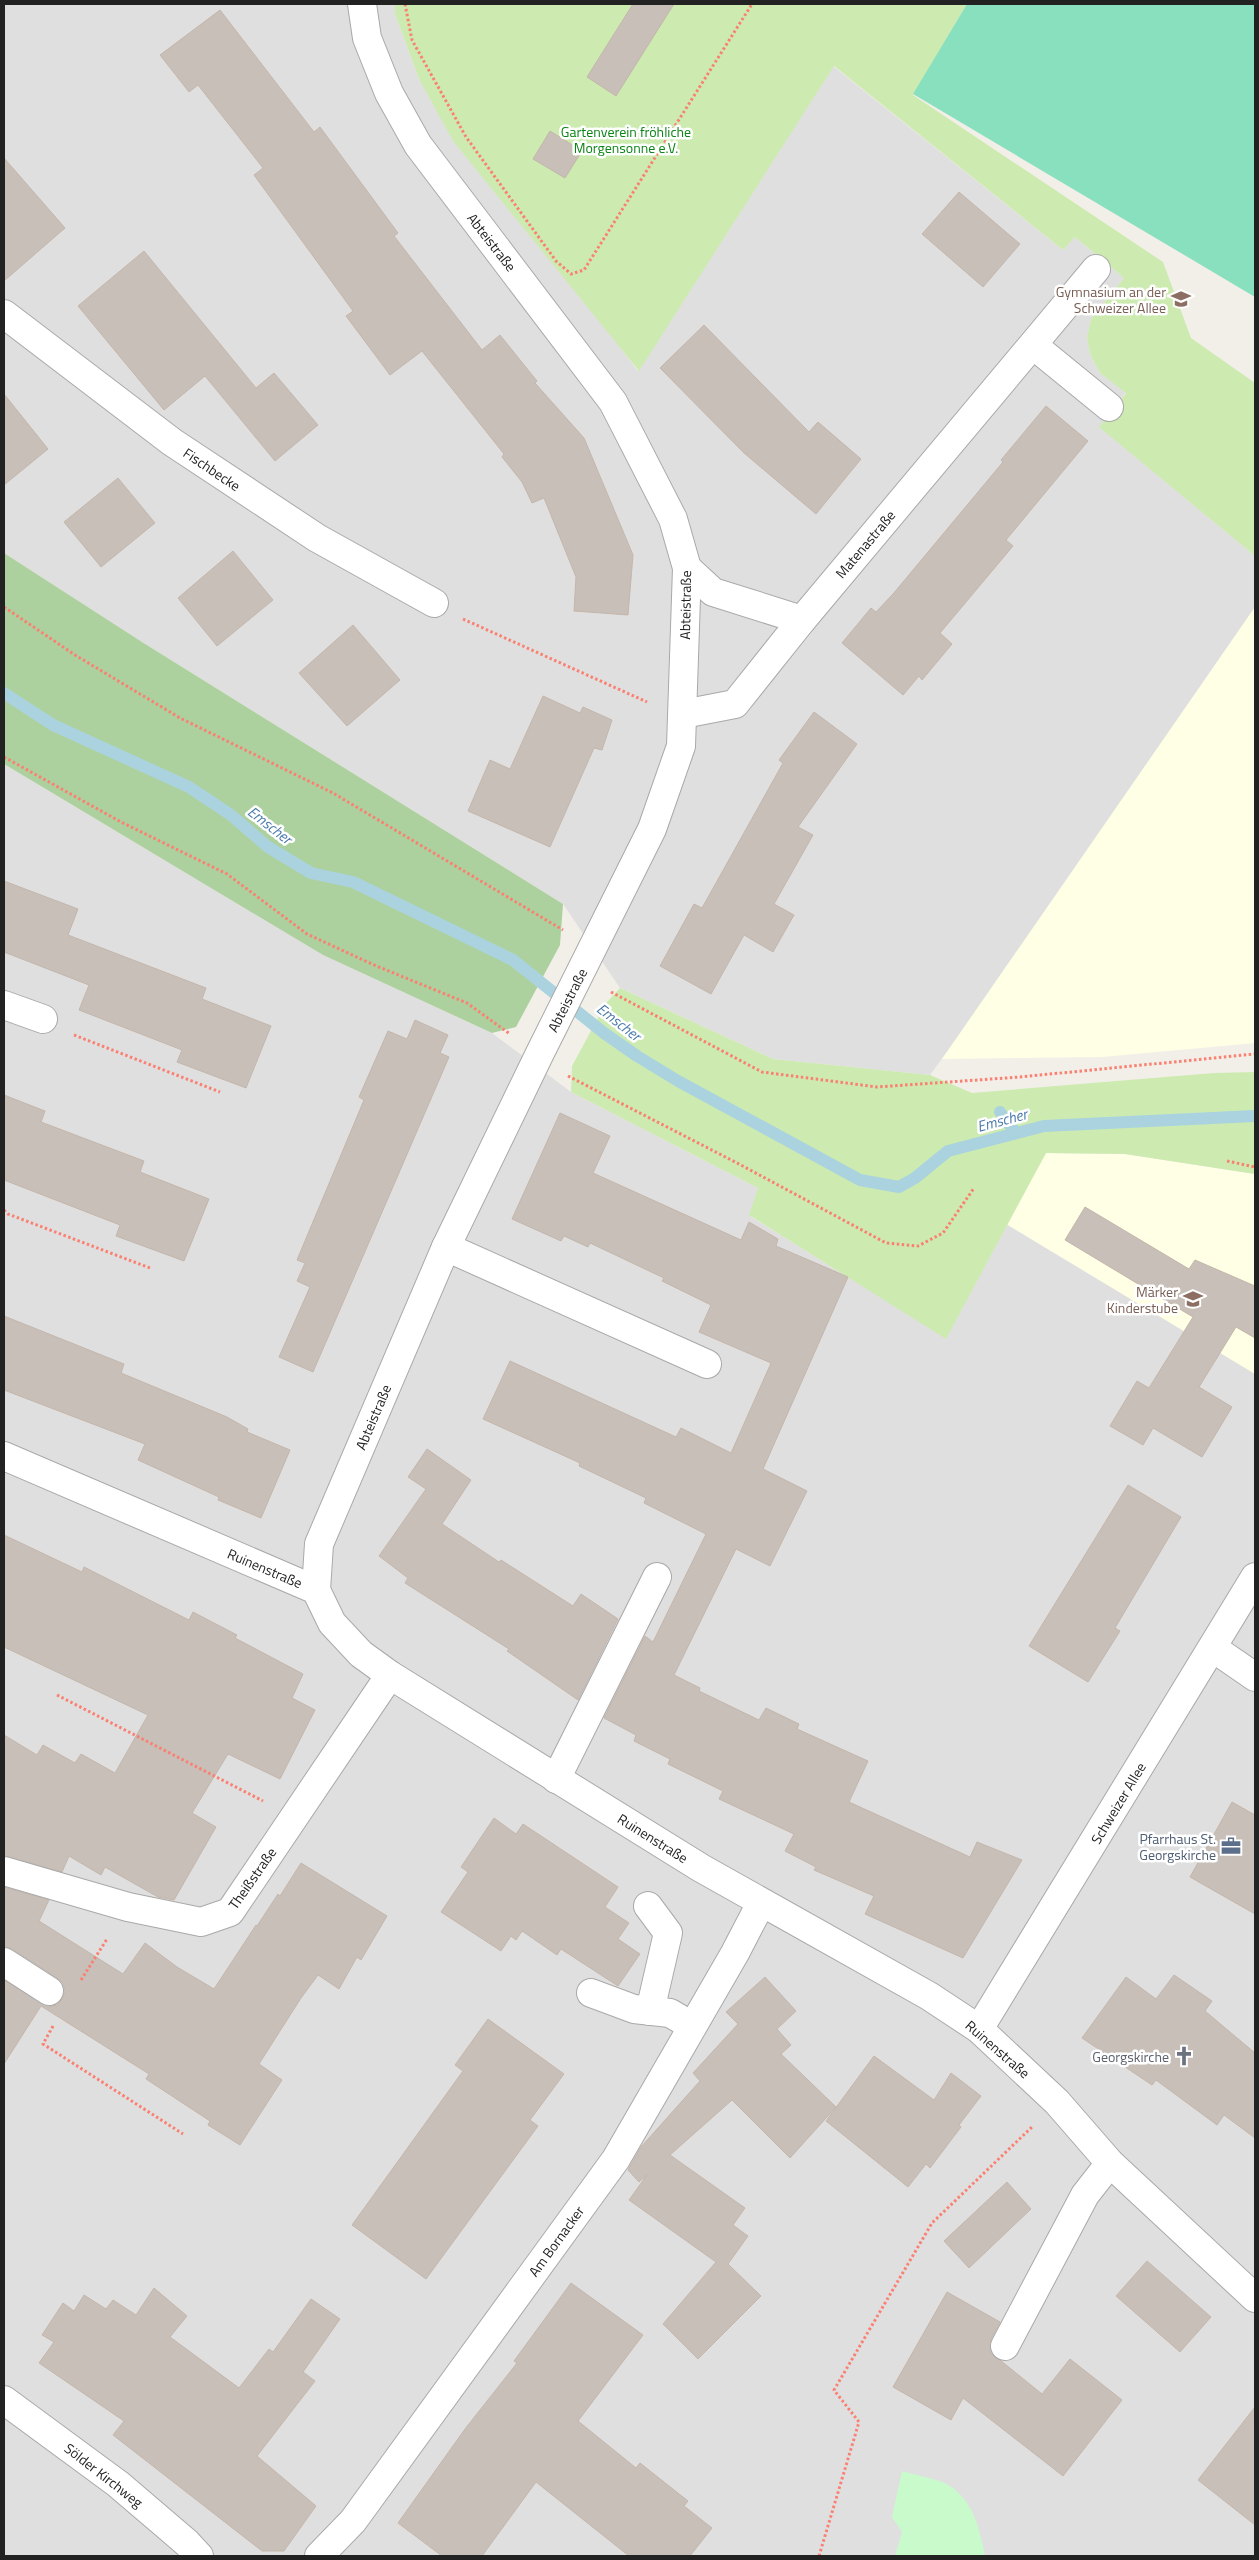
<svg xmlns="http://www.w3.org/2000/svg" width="1259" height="2560" font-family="'Titillium Web',sans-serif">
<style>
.residential{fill:#e0dfdf}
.education{fill:#ffffe5}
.grass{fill:#cdebb0}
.forest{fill:#add19e}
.park{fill:#c8facc}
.pitch{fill:#88e0be}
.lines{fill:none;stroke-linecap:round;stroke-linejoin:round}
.stream{stroke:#aad3df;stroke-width:12}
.building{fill:#c7bfb8;stroke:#c4b6ab}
.minor-casing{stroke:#a9a9a9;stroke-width:30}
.path{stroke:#fa8072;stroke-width:3;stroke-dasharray:2.5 2.5;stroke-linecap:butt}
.minor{stroke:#fff;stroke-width:28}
.labels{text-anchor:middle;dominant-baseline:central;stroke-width:5;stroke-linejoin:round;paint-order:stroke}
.park-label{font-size:14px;fill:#0c8416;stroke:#fff}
.street-label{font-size:14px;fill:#222;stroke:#fff}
.education-label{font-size:14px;fill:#785e54;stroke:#fff;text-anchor:end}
.service-label{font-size:14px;fill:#4e5e75;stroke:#fff;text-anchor:end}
.worship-label{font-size:14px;fill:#5b616d;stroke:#fff;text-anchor:end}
.water-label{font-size:15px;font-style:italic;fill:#4a7aab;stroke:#fff}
</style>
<rect width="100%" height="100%" fill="#f2efe9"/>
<!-- residential -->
<g class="residential">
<polygon points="4,4 395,4 395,14 419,79 638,371 833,66 1063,250 1075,237 1124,278 1091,319 1087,337 1090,354 1100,373 1126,392 1100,427 1255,556 1255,607 995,986 930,1075 773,1059 620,988 563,904 142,642 4,553"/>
<polygon points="4,764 323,955 492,1033 571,1092 758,1188 750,1216 946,1338 1046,1153 1125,1154 1255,1174 1255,2556 4,2556"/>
</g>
<!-- education -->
<g class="education">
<polygon points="1255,607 1255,1043 1102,1057 942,1059"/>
<polygon points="1046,1153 1125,1154 1255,1174 1255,1374 1006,1224"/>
</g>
<!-- grass -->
<g class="grass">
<polygon points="395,4 967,4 913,95 1163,262 1191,338 1255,383 1255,556 1099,427 1126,393 1100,373 1090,354 1087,337 1091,319 1124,278 1075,237 1063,250 834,66 639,371 453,141 419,79 395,14"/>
<polygon points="620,988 773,1059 930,1075 972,1093 1214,1073 1255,1072 1255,1174 1125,1154 1046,1153 946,1339 749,1215 758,1188 571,1092 572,1066 606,1003"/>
</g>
<!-- forest -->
<polygon class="forest" points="4,553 142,642 563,904 560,945 516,1027 492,1033 323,955 4,764"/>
<!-- park -->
<path class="park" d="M 902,2471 C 914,2475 940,2479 950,2486 C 974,2502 980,2530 985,2556 L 895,2556 L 902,2532 L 892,2517 Z"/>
<!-- pitch -->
<polygon class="pitch" points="967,4 1255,4 1255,297 913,94"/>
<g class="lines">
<!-- stream -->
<g class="stream">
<polyline points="4,693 53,725 189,787 231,815 268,847 311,873 353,882 513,960 604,1033 637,1056 678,1081 860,1180 899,1187 915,1178 948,1151 1044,1126 1255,1116"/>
<polyline points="1000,1112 1015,1132"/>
</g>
</g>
<!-- building -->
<g class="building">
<polygon points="633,4 674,4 616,96 587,77"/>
<polygon points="220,10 314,132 320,127 398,233 394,236 482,350 500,335 537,381 535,383 584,438 633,555 628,615 574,611 576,577 544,498 532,503 522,482 502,457 504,454 422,351 390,375 346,316 353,311 254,175 263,168 198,85 189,92 160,55"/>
<polygon points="550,131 582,151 565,178 533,159"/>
<polygon points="4,158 65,228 4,281"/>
<polygon points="959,192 1020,244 983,287 922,234"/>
<polygon points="144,251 256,388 274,373 318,425 275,461 205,376 164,410 78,306"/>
<polygon points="704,325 809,432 818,422 861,459 816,514 744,453 660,368"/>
<polygon points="4,394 48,449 4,485"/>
<polygon points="1046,406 1088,441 1006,540 1013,546 940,633 952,644 922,680 919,676 903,695 842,643 871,608 876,612 893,594 1003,462 1001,460"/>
<polygon points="118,478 155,523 101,567 64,522"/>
<polygon points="233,551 273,600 217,646 178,598"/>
<polygon points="353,625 400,680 347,726 299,673"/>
<polygon points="543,696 580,713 583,707 612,720 602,750 594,748 550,847 468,811 490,760 510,769"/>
<polygon points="814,712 857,744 798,827 813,835 774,904 794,915 773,952 744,935 711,994 660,966 694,904 702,908 783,763 779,760"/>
<polygon points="4,881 78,909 68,935 206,988 202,999 271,1026 246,1088 177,1062 182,1050 79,1010 89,985 4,952"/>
<polygon points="415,1020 448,1035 440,1053 449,1057 313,1372 279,1357 310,1287 297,1281 305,1263 297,1260 364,1100 359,1097 388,1031 407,1039"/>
<polygon points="4,1095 45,1111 41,1122 144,1161 140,1172 209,1199 184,1261 116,1236 120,1225 4,1180"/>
<polygon points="560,1113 610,1136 593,1173 741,1240 749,1222 778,1239 776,1246 848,1277 763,1469 807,1491 770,1566 736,1549 674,1675 700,1688 699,1691 759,1720 766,1708 799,1724 797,1729 868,1761 849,1802 970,1857 977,1842 1022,1860 963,1958 865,1914 874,1896 814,1870 816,1867 785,1851 794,1834 719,1799 723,1791 668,1764 670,1759 634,1741 636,1735 604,1718 645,1636 653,1642 706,1534 644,1503 646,1498 579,1466 580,1463 483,1419 510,1361 676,1437 681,1428 731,1453 771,1363 699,1332 711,1305 662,1281 664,1278 590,1243 588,1247 564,1236 561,1241 512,1219"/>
<polygon points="1085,1207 1189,1269 1195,1260 1255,1286 1255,1338 1236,1327 1199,1387 1232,1407 1202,1457 1153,1428 1143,1445 1110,1426 1137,1381 1149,1388 1193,1317 1065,1240"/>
<polygon points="4,1316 124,1364 121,1373 227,1417 248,1429 247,1432 290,1450 261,1518 218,1500 219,1497 138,1460 145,1444 4,1390"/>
<polygon points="427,1449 471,1480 442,1524 499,1562 501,1560 573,1606 581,1594 618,1619 578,1700 507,1651 509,1649 405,1583 408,1578 379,1556 426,1489 408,1477"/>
<polygon points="1128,1485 1181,1517 1115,1628 1120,1631 1088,1682 1029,1646"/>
<polygon points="4,1535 82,1572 84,1567 189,1620 193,1612 237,1635 235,1638 303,1674 292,1698 315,1710 280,1779 228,1754 192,1813 216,1827 174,1900 158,1897 105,1867 101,1875 69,1856 62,1872 4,1856 4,1735 37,1755 43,1745 75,1763 81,1754 115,1773 148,1715 4,1647"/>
<polygon points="1232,1802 1255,1815 1255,1914 1190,1877"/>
<polygon points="494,1818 516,1834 523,1824 618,1887 605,1907 629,1923 618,1939 640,1954 618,1986 561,1949 557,1955 522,1931 516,1940 511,1936 501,1951 441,1912 468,1872 461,1867"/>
<polygon points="301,1863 387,1916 361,1960 357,1957 339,1989 318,1975 301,1998 259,2064 282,2080 240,2145 208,2125 210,2121 146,2079 149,2074 41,2006 4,2064 4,1980 48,2007 57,2005 62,1999 65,1991 63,1983 57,1978 12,1949 4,1947 4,1887 49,1900 39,1921 123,1974 145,1943 177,1967 214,1989 256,1925 257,1926 278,1894 280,1896"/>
<polygon points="1174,1975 1212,2001 1205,2011 1255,2053 1255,2138 1224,2115 1217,2125 1156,2080 1152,2085 1082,2038 1126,1977 1156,1999"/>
<polygon points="765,1977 796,2011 777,2029 791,2045 781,2054 836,2107 790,2158 732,2100 670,2155 745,2208 733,2225 748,2236 728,2264 761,2296 698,2359 663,2324 716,2262 629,2200 647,2175 639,2182 628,2170 641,2147 700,2081 693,2073 738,2024 726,2012"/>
<polygon points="488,2019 564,2074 530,2120 538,2126 426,2279 352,2225 463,2071 455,2065"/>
<polygon points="874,2056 934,2100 951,2073 981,2096 959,2125 961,2127 930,2168 926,2164 908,2187 826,2121"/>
<polygon points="1007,2182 1031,2209 969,2268 944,2241"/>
<polygon points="1147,2261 1211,2317 1180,2352 1116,2296"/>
<polygon points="571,2283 643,2335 578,2421 636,2468 640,2463 688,2501 684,2506 712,2528 690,2556 629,2556 536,2482 482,2556 442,2556 398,2523 465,2429 517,2363 514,2361"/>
<polygon points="154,2288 187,2316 170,2337 239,2388 269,2349 273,2352 311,2299 340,2319 303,2372 315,2381 257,2456 316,2506 284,2551 262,2551 113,2435 124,2421 39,2363 54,2342 42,2335 63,2303 74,2311 84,2295 106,2309 113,2300 136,2315"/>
<polygon points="947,2292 1000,2322 991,2339 990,2352 1042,2394 1070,2359 1122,2400 1063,2476 963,2398 951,2420 893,2387"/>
<polygon points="1255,2407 1255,2525 1198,2480"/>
</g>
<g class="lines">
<defs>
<g id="minor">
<polyline points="4,314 172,442 317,538 434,603"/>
<polyline points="1033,345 1109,407"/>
<polyline points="687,568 713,592 802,620"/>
<polyline points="683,714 735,704 802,620 1096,269"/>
<polyline points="4,1005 43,1019"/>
<polyline points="446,1247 707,1364"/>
<polyline points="4,1456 316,1590 332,1623 361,1654 390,1675 701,1868 929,1996 979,2029 1057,2102 1110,2163 1255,2298"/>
<polyline points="316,1590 319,1544 446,1247 540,1053 652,829 681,746 687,568 673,519 613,402 418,145 389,93 367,38 362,4"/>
<polyline points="1213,1648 1255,1677"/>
<polyline points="556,1779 657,1577"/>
<polyline points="4,1871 128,1907 201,1922 230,1912 390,1675"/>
<polyline points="648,1906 668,1933 650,2011"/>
<polyline points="4,1962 49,1991"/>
<polyline points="591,1993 634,2009 670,2013 692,2026"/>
<polyline points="979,2029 1255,1577"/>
<polyline points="1005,2346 1085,2195 1110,2163"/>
<polyline points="4,2400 118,2484 187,2543 199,2556"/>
<polyline points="319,2556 353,2521 616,2159 735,1953 761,1903"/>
</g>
</defs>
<!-- minor casing -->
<use href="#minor" class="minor-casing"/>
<!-- path -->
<g class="path">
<polyline points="405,4 412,40 466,137 556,261 571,274 584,270 752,4"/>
<polyline points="4,607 75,655 180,718 333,793 563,930"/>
<polyline points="463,619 647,702"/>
<polyline points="4,757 121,822 227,874 307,934 374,965 467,1003 510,1034"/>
<polyline points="611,992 762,1072 877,1087 1020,1077 1255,1054"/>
<polyline points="74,1035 220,1092"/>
<polyline points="568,1076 739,1164 886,1243 918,1246 943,1233 974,1188"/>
<polyline points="1227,1161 1255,1167"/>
<polyline points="4,1210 8,1214 150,1268"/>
<polyline points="57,1695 263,1801"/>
<polyline points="81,1980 107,1939"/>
<polyline points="53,2026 43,2044 183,2134"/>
<polyline points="819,2556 859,2422 834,2390 932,2223 1033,2126"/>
</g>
<!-- minor -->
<use href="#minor" class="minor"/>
</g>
<!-- icons -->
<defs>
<symbol id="school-bare" viewBox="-9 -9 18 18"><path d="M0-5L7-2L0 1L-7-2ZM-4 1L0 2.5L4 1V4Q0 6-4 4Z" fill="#8d6e63" stroke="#fff" stroke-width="2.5" paint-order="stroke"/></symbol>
<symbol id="office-bare" viewBox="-9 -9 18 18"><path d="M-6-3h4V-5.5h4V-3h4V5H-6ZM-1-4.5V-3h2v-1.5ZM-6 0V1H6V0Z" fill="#5c6f8a" stroke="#fff" stroke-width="2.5" paint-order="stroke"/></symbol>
<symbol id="church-bare" viewBox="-9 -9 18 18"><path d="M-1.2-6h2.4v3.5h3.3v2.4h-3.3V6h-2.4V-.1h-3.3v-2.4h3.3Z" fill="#6b7280" stroke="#fff" stroke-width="2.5" paint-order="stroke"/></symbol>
</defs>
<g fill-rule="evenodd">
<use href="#school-bare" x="1167" y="285" width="28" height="28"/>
<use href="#school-bare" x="1179" y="1285" width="28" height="28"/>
<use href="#office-bare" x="1217" y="1832" width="28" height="28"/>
<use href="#church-bare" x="1170" y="2042" width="28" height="28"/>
</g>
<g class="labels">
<!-- park labels -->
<g class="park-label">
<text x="626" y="131">Gartenverein fröhliche<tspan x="626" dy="16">Morgensonne e.V.</tspan></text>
</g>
<!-- street labels -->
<g class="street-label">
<text transform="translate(492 242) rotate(52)">Abteistraße</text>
<text transform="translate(212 469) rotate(34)">Fischbecke</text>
<text transform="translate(865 544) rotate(-50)">Matenastraße</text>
<text transform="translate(685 605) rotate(-89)">Abteistraße</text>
<text transform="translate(567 1000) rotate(-63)">Abteistraße</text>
<text transform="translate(373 1417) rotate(-67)">Abteistraße</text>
<text transform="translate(265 1568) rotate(23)">Ruinenstraße</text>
<text transform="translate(1118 1803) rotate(-59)">Schweizer Allee</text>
<text transform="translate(653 1838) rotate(32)">Ruinenstraße</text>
<text transform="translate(252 1878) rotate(-55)">Theißstraße</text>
<text transform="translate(998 2049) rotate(41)">Ruinenstraße</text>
<text transform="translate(556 2241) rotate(-54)">Am Bornacker</text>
<text transform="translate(104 2475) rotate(38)">Sölder Kirchweg</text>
</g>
<!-- education labels -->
<g class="education-label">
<text x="1166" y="291">Gymnasium an der<tspan x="1166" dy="16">Schweizer Allee</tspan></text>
<text x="1178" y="1291">Märker<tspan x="1178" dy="16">Kinderstube</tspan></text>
</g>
<!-- service labels -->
<g class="service-label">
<text x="1216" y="1838">Pfarrhaus St.<tspan x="1216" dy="16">Georgskirche</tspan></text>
</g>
<!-- worship labels -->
<g class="worship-label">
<text x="1169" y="2056">Georgskirche</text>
</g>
<!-- water labels -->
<g class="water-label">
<text transform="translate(270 825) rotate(38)">Emscher</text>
<text transform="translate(619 1022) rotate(38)">Emscher</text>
<text transform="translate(1002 1120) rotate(-15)">Emscher</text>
</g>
</g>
<!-- border -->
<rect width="1259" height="2560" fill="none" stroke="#222222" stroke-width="10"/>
</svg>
